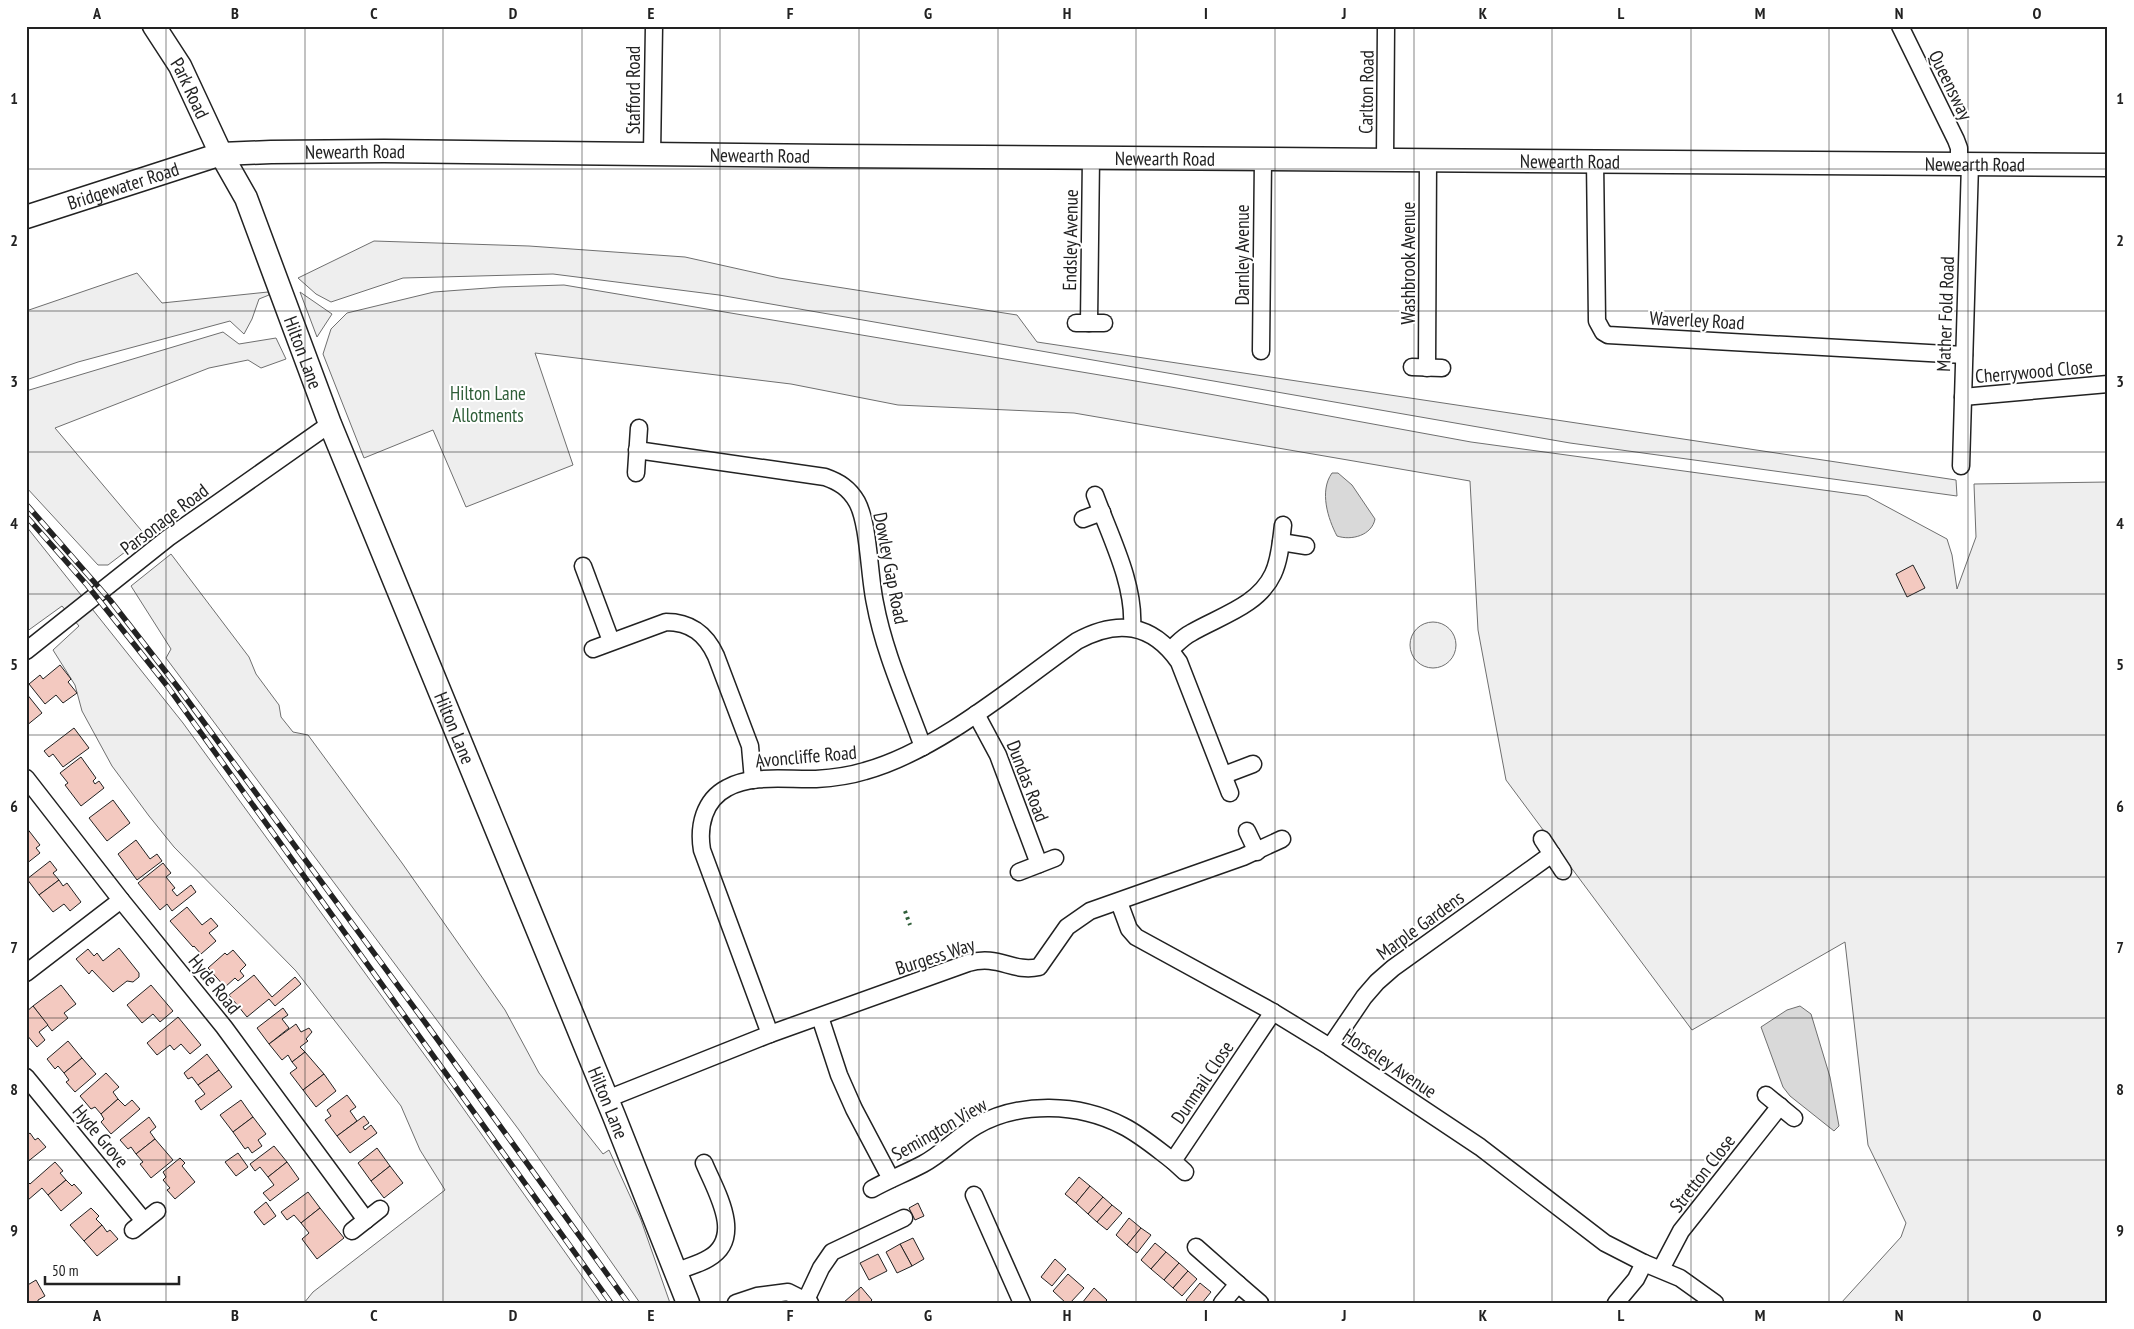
<svg xmlns="http://www.w3.org/2000/svg" width="2134" height="1329" font-family="'PT Sans Narrow',sans-serif">
<style>
.green{fill:#eee;stroke:#6f6f6f}
.water{fill:#d9d9d9;stroke:#6f6f6f}
.building{fill:#f3c9c0;stroke:#222}
.lines{fill:none;stroke-linecap:round;stroke-linejoin:round}
.street-casing{stroke:#222;stroke-width:19}
.secondary-casing{stroke:#222;stroke-width:25}
.street{stroke:#fff;stroke-width:16}
.secondary{stroke:#fff;stroke-width:22}
.rail-casing{stroke:#222;stroke-width:5.5}
.rail{stroke:#fff;stroke-width:4;stroke-dasharray:11;stroke-linecap:butt}
.hedge{stroke:#2f5e38;stroke-width:4;stroke-dasharray:2.5 4;stroke-linecap:butt}
.grid{fill:none;stroke:#222;stroke-width:1;stroke-opacity:0.55}
.labels{text-anchor:middle;dominant-baseline:central;stroke-width:4;stroke-linejoin:round;paint-order:stroke}
.street-label{font-size:19px;fill:#222;stroke:#fff}
.park-label{font-size:19px;fill:#2f5e38;stroke:#fff}
.neatline{fill:none;stroke:#222;stroke-width:2}
.grid-label{font-size:16px;text-anchor:middle;font-weight:bold;fill:#222}
</style>
<rect width="100%" height="100%" fill="#fff"/>
<!-- green -->
<g class="green">
<polygon points="374,241 529,246 685,257 779,278 1017,315 1037,342 1956,480 1957,496 1570,443 719,295 553,274 403,278 331,302 316,294 298,278"/>
<polygon points="137,273 162,303 268,292 269,295 259,299 252,319 244,334 230,321 78,362 26,380 26,311"/>
<polygon points="564,285 1171,387 1471,442 1867,496 1947,539 1952,555 1957,589 1976,537 1974,484 2108,482 2108,1303 1841,1303 1901,1237 1906,1223 1868,1145 1845,942 1692,1030 1506,780 1478,630 1470,481 1074,413 898,405 791,384 535,353 573,465 466,507 433,430 364,458 323,354 331,329 347,313 434,292 501,287"/>
<polygon points="300,292 332,314 317,337"/>
<polygon points="223,332 239,344 276,338 286,359 261,368 248,360 209,368 55,428 146,536 108,565 98,565 26,487 26,391"/>
<polygon points="26,526 183,723 453,1094 601,1303 304,1303 313,1292 445,1190 420,1150 401,1106 296,971 174,847 149,816 112,766 82,711 75,685 53,650 79,626 62,606 26,632"/>
<polygon points="171,554 249,657 256,674 279,705 281,717 293,732 308,735 402,863 505,1010 539,1073 603,1154 609,1150 641,1220 670,1303 640,1303 519,1130 166,658 171,649 131,586"/>
<circle cx="1433" cy="645" r="23"/>
</g>
<!-- water -->
<g class="water">
<path d="M 1332,473 L 1338,473 L 1352,485 L 1375,519 C 1372,535 1352,541 1337,536 C 1328,519 1319,491 1332,473 Z"/>
<polygon points="1800,1006 1811,1014 1830,1077 1839,1126 1834,1131 1790,1096 1783,1087 1761,1027 1787,1010"/>
</g>
<!-- building -->
<g class="building">
<polygon points="1913,565 1925,588 1907,597 1896,574"/>
<polygon points="60,665 71,679 68,682 77,693 63,703 56,695 45,704 29,684 40,675 43,679"/>
<polygon points="26,693 42,713 26,726"/>
<polygon points="74,728 89,748 63,767 53,754 49,757 44,751"/>
<polygon points="81,757 96,778 93,781 95,784 99,781 104,788 81,806 65,785 68,783 60,773"/>
<polygon points="113,800 130,823 107,841 89,818"/>
<polygon points="26,827 40,845 36,848 40,853 26,864"/>
<polygon points="136,840 150,859 157,854 162,861 137,880 118,854"/>
<polygon points="50,861 57,870 53,873 59,880 39,895 27,879"/>
<polygon points="163,863 171,873 166,877 175,888 172,890 177,896 191,885 196,892 172,911 167,904 160,910 138,883"/>
<polygon points="59,880 63,886 67,883 81,902 70,911 64,904 53,912 39,895"/>
<polygon points="187,907 202,925 211,918 218,926 209,933 216,941 201,954 194,946 193,947 170,921"/>
<polygon points="119,948 139,973 139,977 133,982 127,981 113,992 92,970 89,974 76,959 88,949 94,956 97,953 103,961"/>
<polygon points="233,950 246,965 240,971 244,976 238,981 235,978 225,987 208,968 225,953 227,955"/>
<polygon points="254,975 272,997 295,977 301,984 275,1006 269,999 247,1017 229,995"/>
<polygon points="61,985 76,1004 64,1013 68,1018 52,1031 33,1006"/>
<polygon points="151,985 173,1011 160,1022 153,1014 142,1023 127,1005"/>
<polygon points="33,1006 48,1025 39,1032 45,1040 37,1047 26,1034 26,1012"/>
<polygon points="283,1008 288,1015 282,1019 289,1028 269,1044 257,1028"/>
<polygon points="178,1017 201,1045 190,1054 181,1044 174,1050 170,1045 157,1055 147,1043"/>
<polygon points="296,1024 301,1032 309,1028 312,1032 306,1039 308,1041 300,1047 305,1052 292,1062 288,1055 282,1060 269,1044"/>
<polygon points="68,1041 82,1058 64,1073 58,1066 55,1069 47,1059"/>
<polygon points="305,1052 324,1074 303,1090 290,1073 297,1068 292,1062"/>
<polygon points="207,1054 219,1070 198,1085 192,1077 188,1079 184,1073"/>
<polygon points="82,1058 96,1074 75,1092 66,1082 69,1080 64,1073"/>
<polygon points="219,1070 232,1087 201,1110 195,1101 205,1094 198,1085"/>
<polygon points="106,1073 119,1087 113,1092 118,1099 101,1114 95,1107 91,1109 80,1096"/>
<polygon points="324,1074 336,1091 316,1107 303,1090"/>
<polygon points="347,1095 356,1107 350,1111 357,1121 337,1136 325,1120 331,1116 327,1110"/>
<polygon points="118,1099 125,1106 132,1100 140,1109 111,1134 101,1122 104,1119 101,1114"/>
<polygon points="241,1100 253,1117 233,1132 220,1115"/>
<polygon points="364,1116 369,1123 363,1127 365,1130 371,1125 377,1133 350,1153 337,1136"/>
<polygon points="149,1117 156,1127 150,1132 155,1139 136,1154 131,1147 128,1149 120,1140"/>
<polygon points="253,1117 266,1134 258,1140 262,1146 252,1153 248,1147 245,1149 233,1132"/>
<polygon points="30,1133 35,1140 38,1138 46,1147 26,1163 26,1136"/>
<polygon points="155,1139 173,1160 151,1178 140,1164 143,1162 136,1154"/>
<polygon points="274,1146 287,1162 268,1177 260,1167 255,1171 250,1164"/>
<polygon points="377,1148 390,1166 371,1181 358,1163"/>
<polygon points="238,1153 248,1167 236,1176 225,1162"/>
<polygon points="180,1158 185,1163 182,1166 195,1182 175,1199 167,1190 170,1188 163,1180 166,1177 163,1172"/>
<polygon points="55,1162 63,1171 60,1173 66,1180 48,1195 42,1188 28,1200 26,1198 26,1180 30,1184"/>
<polygon points="287,1162 299,1179 270,1201 263,1193 274,1185 268,1177"/>
<polygon points="390,1166 403,1183 384,1198 371,1181"/>
<polygon points="1079,1177 1090,1186 1076,1203 1065,1194"/>
<polygon points="66,1180 72,1186 74,1184 82,1193 61,1211 48,1195"/>
<polygon points="1090,1186 1103,1197 1088,1214 1076,1203"/>
<polygon points="308,1192 320,1208 301,1223 294,1215 287,1220 281,1212"/>
<polygon points="1103,1197 1112,1205 1097,1222 1088,1214"/>
<polygon points="266,1202 276,1216 264,1225 254,1212"/>
<polygon points="918,1203 924,1216 915,1220 909,1208"/>
<polygon points="1112,1205 1122,1213 1107,1230 1097,1222"/>
<polygon points="91,1208 99,1216 96,1219 102,1225 84,1241 70,1225"/>
<polygon points="320,1208 344,1238 317,1259 302,1239 309,1233 301,1223"/>
<polygon points="1129,1218 1141,1228 1127,1245 1116,1235"/>
<polygon points="102,1225 107,1232 110,1230 118,1239 97,1256 84,1241"/>
<polygon points="1141,1228 1151,1235 1137,1253 1127,1245"/>
<polygon points="913,1238 924,1259 912,1266 900,1244"/>
<polygon points="1155,1243 1166,1252 1151,1269 1141,1260"/>
<polygon points="900,1244 912,1266 897,1273 886,1252"/>
<polygon points="1166,1252 1179,1263 1164,1280 1151,1269"/>
<polygon points="878,1254 887,1271 869,1280 860,1263"/>
<polygon points="1055,1259 1066,1269 1052,1286 1041,1277"/>
<polygon points="1179,1263 1188,1271 1173,1288 1164,1280"/>
<polygon points="1188,1271 1197,1279 1182,1296 1173,1288"/>
<polygon points="1068,1274 1084,1288 1070,1303 1066,1303 1053,1291"/>
<polygon points="36,1280 45,1296 38,1300 38,1303 26,1303 26,1286"/>
<polygon points="1200,1283 1211,1292 1202,1303 1189,1303 1186,1300"/>
<polygon points="861,1287 872,1300 869,1303 843,1303"/>
<polygon points="1094,1288 1107,1300 1104,1303 1082,1303"/>
</g>
<g class="lines">
<defs>
<g id="street">
<polyline points="1900,26 1956,140 1959,148 1959,163"/>
<polyline points="652,154 654,26"/>
<polyline points="1385,159 1386,26"/>
<polyline points="1595,160 1597,321 1603,332 1608,335 1964,355"/>
<polyline points="1076,323 1104,323"/>
<polyline points="1089,323 1091,157"/>
<polyline points="1261,351 1263,159"/>
<polyline points="1412,367 1442,368"/>
<polyline points="1427,368 1428,159"/>
<polyline points="1963,397 2108,384"/>
<path d="M 637,450 L 825,477 C 839,482 849,488 857,502 C 869,524 869,576 875,603 C 884,652 906,700 923,747"/>
<polyline points="1961,466 1970,164"/>
<polyline points="636,473 639,428"/>
<path d="M 1095,495 C 1110,536 1135,584 1132,627"/>
<polyline points="1083,519 1102,512"/>
<polyline points="1281,542 1306,546"/>
<polyline points="583,566 611,641"/>
<path d="M 593,649 L 666,622 C 691,622 706,634 716,656 L 750,746 L 753,780"/>
<path d="M 1170,650 C 1177,644 1183,637 1191,633 C 1220,616 1258,606 1273,574 C 1280,559 1281,541 1283,525"/>
<polyline points="26,651 168,538 330,424"/>
<polyline points="976,714 998,755 1039,864"/>
<polyline points="1224,775 1253,764"/>
<polyline points="26,778 121,900 224,1027 366,1220"/>
<polyline points="1247,831 1257,852"/>
<polyline points="1542,839 1563,871"/>
<polyline points="1019,872 1055,858"/>
<polyline points="1119,902 1129,929 1136,937 1273,1012 1330,1047 1480,1147 1605,1243 1644,1263 1680,1278 1715,1303"/>
<polyline points="26,973 121,900"/>
<polyline points="820,1017 839,1075 854,1109 891,1179"/>
<path d="M 770,1034 L 702,850 C 698,826 704,800 727,788 C 752,774 788,780 816,779 C 833,778 849,776 865,771 C 938,751 1015,685 1077,641 C 1117,619 1152,623 1179,662 L 1230,793"/>
<polyline points="1330,1047 1364,997 1377,982 1393,968 1552,854"/>
<polyline points="26,1077 144,1221"/>
<polyline points="1766,1095 1794,1118"/>
<path d="M 607,1099 L 770,1034 L 968,963 C 999,954 1012,973 1039,967 L 1067,927 L 1090,911 L 1243,857 L 1282,839"/>
<polyline points="1185,1172 1173,1161 1273,1012"/>
<path d="M 872,1189 C 888,1180 906,1173 923,1164 C 942,1154 957,1137 976,1126 C 1020,1101 1079,1103 1123,1126 C 1141,1135 1157,1149 1173,1161"/>
<polyline points="974,1195 1022,1303"/>
<polyline points="133,1230 157,1211"/>
<polyline points="352,1231 380,1209"/>
<polyline points="1196,1247 1238,1284 1222,1303"/>
<polyline points="1661,1269 1681,1231 1780,1106"/>
<path d="M 677,1271 C 687,1267 700,1264 709,1258 C 745,1237 715,1190 704,1163"/>
<polyline points="1238,1284 1260,1303"/>
<polyline points="806,1300 821,1268 832,1252 904,1218"/>
<polyline points="736,1303 757,1296 788,1292 810,1303"/>
<polyline points="1616,1303 1636,1279 1644,1263"/>
</g>
<g id="secondary">
<path id="s1" d="M 154,26 L 180,66 L 221,154 L 246,198 L 330,424 L 614,1116 L 688,1303"/>
<path id="s2" d="M 26,217 L 221,154 L 271,152 L 384,151 L 831,156 L 2108,165"/>
</g>
</defs>
<!-- street casing -->
<use href="#street" class="street-casing"/>
<!-- secondary casing -->
<use href="#secondary" class="secondary-casing"/>
<!-- street -->
<use href="#street" class="street"/>
<!-- secondary -->
<use href="#secondary" class="secondary"/>
<defs>
<g id="rail">
<polyline points="26,504 110,600 180,690 427,1025 628,1303"/>
<polyline points="26,516 87,585 168,687 611,1303"/>
</g>
</defs>
<!-- rail casing -->
<use href="#rail" class="rail-casing"/>
<!-- rail -->
<use href="#rail" class="rail"/>
<!-- hedge -->
<polyline class="hedge" points="905,911 910,925"/>
</g>
<!-- grid -->
<path class="grid" d="M 166,26 L 166,1303M 305,26 L 305,1303M 443,26 L 443,1303M 582,26 L 582,1303M 720,26 L 720,1303M 859,26 L 859,1303M 998,26 L 998,1303M 1136,26 L 1136,1303M 1275,26 L 1275,1303M 1414,26 L 1414,1303M 1552,26 L 1552,1303M 1691,26 L 1691,1303M 1829,26 L 1829,1303M 1968,26 L 1968,1303M 26,169 L 2108,169M 26,311 L 2108,311M 26,452 L 2108,452M 26,594 L 2108,594M 26,735 L 2108,735M 26,877 L 2108,877M 26,1018 L 2108,1018M 26,1160 L 2108,1160"/>
<g class="labels">
<!-- street labels -->
<g class="street-label">
<text transform="translate(1951 85) rotate(64)">Queensway</text>
<text stroke="none"><textPath href="#s1" startOffset="72">Park Road</textPath></text>
<text transform="translate(633 90) rotate(-90)">Stafford Road</text>
<text transform="translate(1366 92) rotate(-89)">Carlton Road</text>
<text stroke="none"><textPath href="#s2" startOffset="339">Newearth Road</textPath></text>
<text stroke="none"><textPath href="#s2" startOffset="744">Newearth Road</textPath></text>
<text stroke="none"><textPath href="#s2" startOffset="1149">Newearth Road</textPath></text>
<text stroke="none"><textPath href="#s2" startOffset="1554">Newearth Road</textPath></text>
<text stroke="none"><textPath href="#s2" startOffset="1959">Newearth Road</textPath></text>
<text stroke="none"><textPath href="#s2" startOffset="102">Bridgewater Road</textPath></text>
<text transform="translate(1070 240) rotate(-89)">Endsley Avenue</text>
<text transform="translate(1242 255) rotate(-90)">Darnley Avenue</text>
<text transform="translate(1408 263) rotate(-90)">Washbrook Avenue</text>
<text transform="translate(1945 314) rotate(-88)">Mather Fold Road</text>
<text transform="translate(1697 320) rotate(3)">Waverley Road</text>
<text stroke="none"><textPath href="#s1" startOffset="360">Hilton Lane</textPath></text>
<text transform="translate(2034 371) rotate(-5)">Cherrywood Close</text>
<text transform="translate(164 519) rotate(-37)">Parsonage Road</text>
<text transform="translate(891 568) rotate(79)">Dowley Gap Road</text>
<text stroke="none"><textPath href="#s1" startOffset="765">Hilton Lane</textPath></text>
<text transform="translate(806 756) rotate(-5)">Avoncliffe Road</text>
<text transform="translate(1028 781) rotate(69)">Dundas Road</text>
<text transform="translate(1420 925) rotate(-36)">Marple Gardens</text>
<text transform="translate(935 956) rotate(-18)">Burgess Way</text>
<text transform="translate(215 984) rotate(51)">Hyde Road</text>
<text transform="translate(1390 1063) rotate(34)">Horseley Avenue</text>
<text transform="translate(1202 1082) rotate(-56)">Dunmail Close</text>
<text stroke="none"><textPath href="#s1" startOffset="1170">Hilton Lane</textPath></text>
<text transform="translate(939 1129) rotate(-30)">Semington View</text>
<text transform="translate(101 1136) rotate(50)">Hyde Grove</text>
<text transform="translate(1702 1173) rotate(-52)">Stretton Close</text>
</g>
<!-- park labels -->
<g class="park-label">
<text x="488" y="393">Hilton Lane<tspan x="488" dy="22">Allotments</tspan></text>
</g>
</g>
<!-- border -->
<rect width="2134" height="1329" fill="none" stroke="#ffffff" stroke-width="55"/>
<!-- scale -->
<path d="M45 1276v8h134v-8" fill="none" stroke="#222222" stroke-width="2.5"/>
<text x="52" y="1276" font-size="15" fill="#222222" stroke="#ffffff" stroke-width="4" paint-order="stroke">50 m</text>
<rect x="28" y="28" width="2078" height="1274" class="neatline"/>
<g class="grid-label">
<text x="97" y="19">A</text>
<text x="235" y="19">B</text>
<text x="374" y="19">C</text>
<text x="513" y="19">D</text>
<text x="651" y="19">E</text>
<text x="790" y="19">F</text>
<text x="928" y="19">G</text>
<text x="1067" y="19">H</text>
<text x="1206" y="19">I</text>
<text x="1344" y="19">J</text>
<text x="1483" y="19">K</text>
<text x="1621" y="19">L</text>
<text x="1760" y="19">M</text>
<text x="1899" y="19">N</text>
<text x="2037" y="19">O</text>
<text x="14" y="104">1</text>
<text x="2120" y="104">1</text>
<text x="14" y="246">2</text>
<text x="2120" y="246">2</text>
<text x="14" y="387">3</text>
<text x="2120" y="387">3</text>
<text x="14" y="529">4</text>
<text x="2120" y="529">4</text>
<text x="14" y="670">5</text>
<text x="2120" y="670">5</text>
<text x="14" y="812">6</text>
<text x="2120" y="812">6</text>
<text x="14" y="953">7</text>
<text x="2120" y="953">7</text>
<text x="14" y="1095">8</text>
<text x="2120" y="1095">8</text>
<text x="14" y="1236">9</text>
<text x="2120" y="1236">9</text>
<text x="97" y="1321">A</text>
<text x="235" y="1321">B</text>
<text x="374" y="1321">C</text>
<text x="513" y="1321">D</text>
<text x="651" y="1321">E</text>
<text x="790" y="1321">F</text>
<text x="928" y="1321">G</text>
<text x="1067" y="1321">H</text>
<text x="1206" y="1321">I</text>
<text x="1344" y="1321">J</text>
<text x="1483" y="1321">K</text>
<text x="1621" y="1321">L</text>
<text x="1760" y="1321">M</text>
<text x="1899" y="1321">N</text>
<text x="2037" y="1321">O</text>
</g>
</svg>
